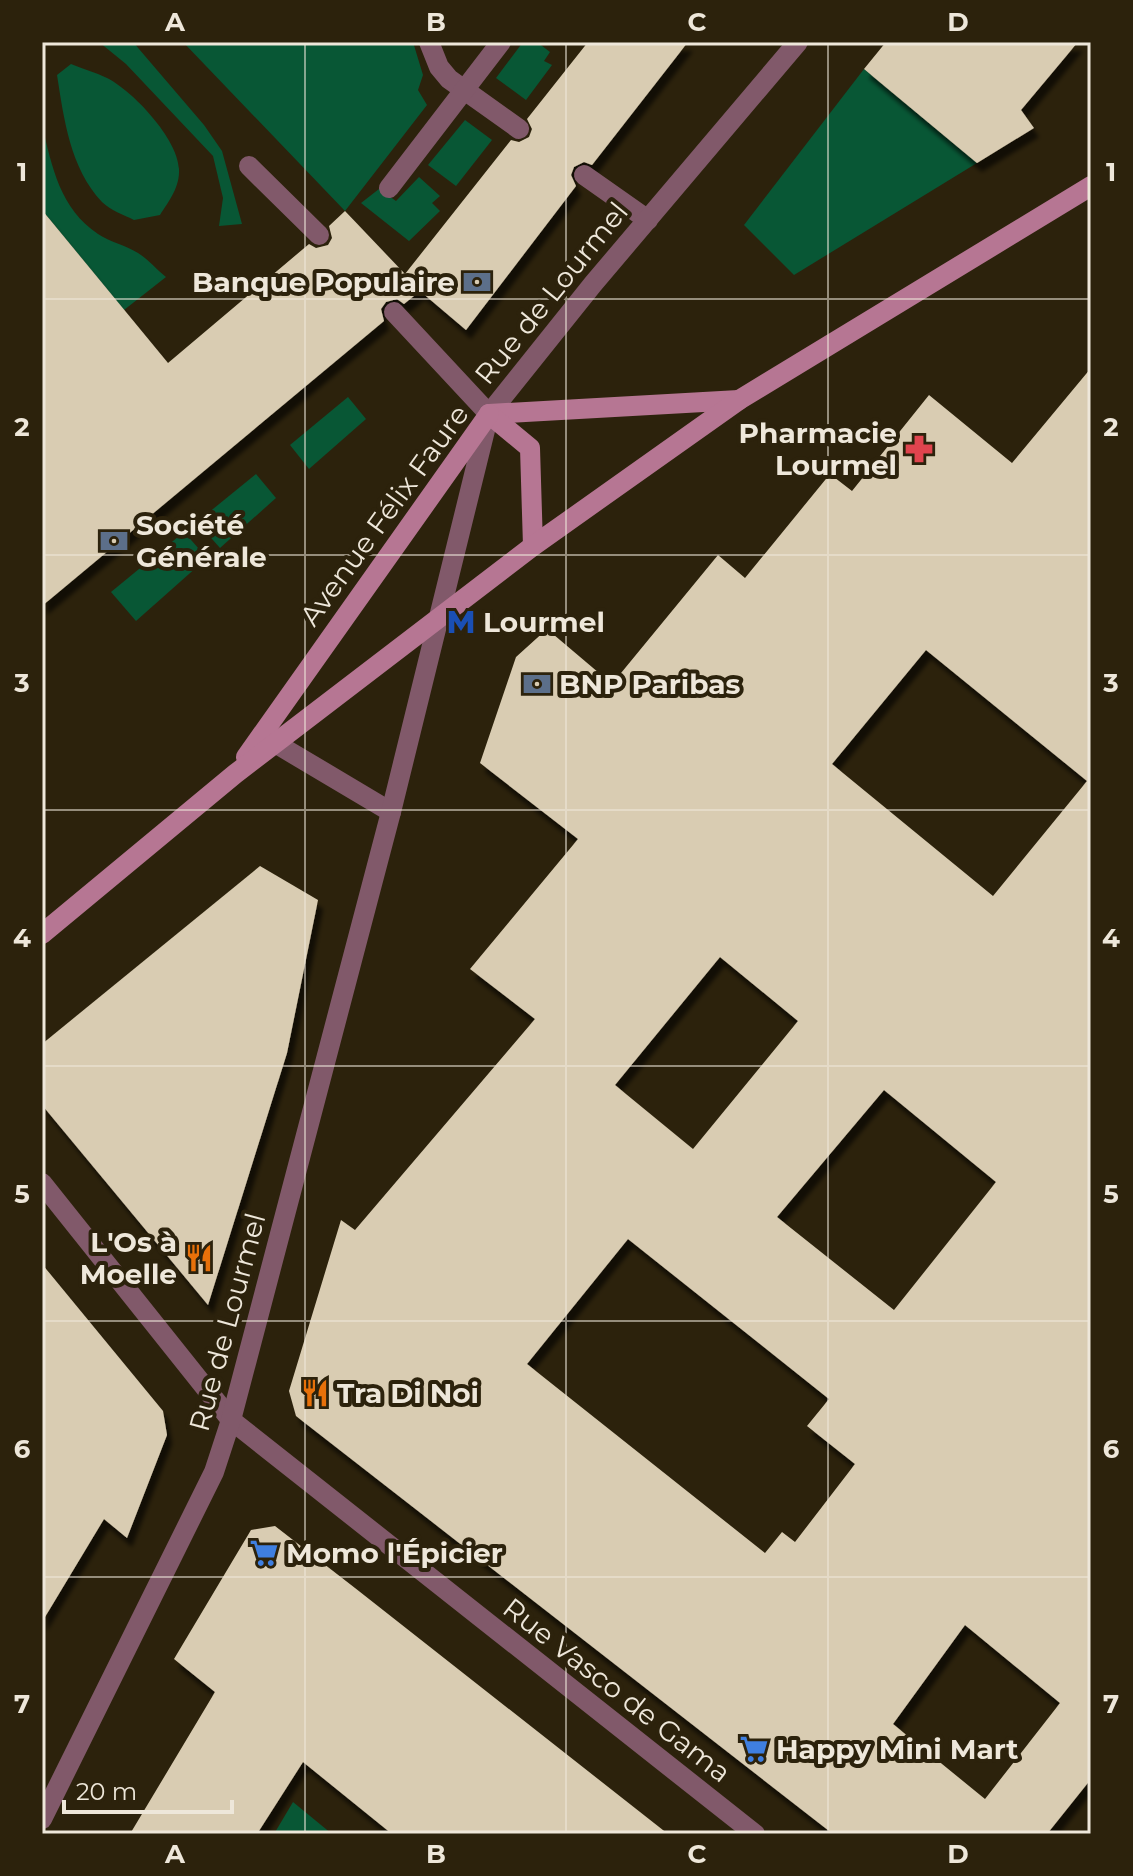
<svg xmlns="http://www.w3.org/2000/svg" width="1133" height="1876" font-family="Montserrat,sans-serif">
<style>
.green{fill:#085735}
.building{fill:#d9ccb2;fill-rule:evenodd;filter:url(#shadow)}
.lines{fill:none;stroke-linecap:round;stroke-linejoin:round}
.lane{stroke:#81596a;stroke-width:20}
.street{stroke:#81596a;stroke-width:20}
.secondary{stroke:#b67693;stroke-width:20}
.grid{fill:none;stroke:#eee7da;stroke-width:2;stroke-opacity:0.55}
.labels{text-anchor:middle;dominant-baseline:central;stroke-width:8;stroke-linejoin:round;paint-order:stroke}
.poi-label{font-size:28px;font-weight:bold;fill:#eee7da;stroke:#2c220c;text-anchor:start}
.street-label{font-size:28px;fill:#eee7da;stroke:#2c220c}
.neatline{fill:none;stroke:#eee7da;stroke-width:3}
.grid-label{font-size:26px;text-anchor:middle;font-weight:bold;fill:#eee7da}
</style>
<defs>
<filter id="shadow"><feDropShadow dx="5" dy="9" stdDeviation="2" flood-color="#0009"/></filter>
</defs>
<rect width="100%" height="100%" fill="#2c220c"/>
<!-- green -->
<g class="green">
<polygon points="99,42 133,42 204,125 222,151 242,224 219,226 223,198 213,156 126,64"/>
<polygon points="183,42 413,42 423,75 418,90 427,105 345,211"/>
<polygon points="523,42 537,42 550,52 544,61 552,65 526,100 496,78"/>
<path d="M 71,64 C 83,69 95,72 107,78 C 133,91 178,139 179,169 C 180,187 169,201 160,215 L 134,220 C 124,215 110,210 102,202 C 70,168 64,119 57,75 Z"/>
<polygon points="864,69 977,163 794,275 744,225"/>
<polygon points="465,120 492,140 456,186 428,165"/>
<path d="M 42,125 C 52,167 60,209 98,234 C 110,242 125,245 138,253 C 148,259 157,270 166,277 L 124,310 L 42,210 Z"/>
<polygon points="419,177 440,196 432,203 440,211 409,241 361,203 379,189 396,201"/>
<polygon points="348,397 366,419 309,469 290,445"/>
<polygon points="256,474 276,498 220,548 197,522"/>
<polygon points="184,532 207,558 136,621 111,592"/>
<polygon points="293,1802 332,1834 333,1834 274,1834"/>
</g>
<!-- building -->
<g class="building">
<polygon points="588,42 688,42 592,165 584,162 574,167 571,175 576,186 466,330 420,291 404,304 397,299 386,302 381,309 384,321 42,606 42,210 168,363 309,244 316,248 328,245 332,238 329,226 345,211 405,274 511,140 519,142 529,137 532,129 527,119"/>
<polygon points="886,42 1078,42 1021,110 1034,128 977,163 864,69"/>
<path d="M 1091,368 L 1091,1779 L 1047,1834 L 833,1834 L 296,1416 L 289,1391 L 341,1220 L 355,1230 L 535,1019 L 470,969 L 578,839 L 480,763 L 516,657 L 547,629 L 612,684 L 718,555 L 745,578 L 830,474 L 852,491 L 929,395 L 1012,463 ZM 926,650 L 1087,781 L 993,896 L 832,764 ZM 720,957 L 798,1021 L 693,1149 L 615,1085 ZM 884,1090 L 996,1182 L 894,1310 L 777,1217 ZM 628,1239 L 829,1399 L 807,1426 L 855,1464 L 795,1542 L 782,1532 L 765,1553 L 527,1364 ZM 965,1625 L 1060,1703 L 985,1799 L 893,1724 Z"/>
<polygon points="260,866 318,900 287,1053 208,1305 42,1105 42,1044"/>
<polygon points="42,1264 163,1411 167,1435 127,1538 104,1519 42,1622"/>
<polygon points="275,1526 355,1588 668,1834 392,1834 303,1762 257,1834 130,1834 215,1692 174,1659 251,1530"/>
</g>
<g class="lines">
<!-- lane -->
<g class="lane">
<polyline points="429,42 439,67 449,79 519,129"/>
<polyline points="249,166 319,235"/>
<polyline points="584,175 648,220"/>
<polyline points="389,188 501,42"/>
<polyline points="394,312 489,414"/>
</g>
<!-- street -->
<g class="street">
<polyline points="275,743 391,812"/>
<polyline points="42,1183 231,1420 755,1834"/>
<polyline points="42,1819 214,1472 231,1420 391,812 489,414 593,284 798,42"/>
</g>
<!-- secondary -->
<g class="secondary">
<polyline points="489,414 739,400"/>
<polyline points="489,414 530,448 533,546"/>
<polyline points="246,757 489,414"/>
<polyline points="42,934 235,774 533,546 739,400 1091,186"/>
</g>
</g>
<!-- grid -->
<path class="grid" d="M 305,42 L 305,1834M 566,42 L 566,1834M 828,42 L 828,1834M 42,299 L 1091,299M 42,555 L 1091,555M 42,810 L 1091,810M 42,1066 L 1091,1066M 42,1321 L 1091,1321M 42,1577 L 1091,1577"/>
<!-- icons -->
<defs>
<symbol id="bank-bare" viewBox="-9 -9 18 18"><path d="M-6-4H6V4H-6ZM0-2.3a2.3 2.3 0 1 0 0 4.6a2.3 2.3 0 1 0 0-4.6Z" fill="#5c6f8a" stroke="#2c220c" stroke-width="2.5" paint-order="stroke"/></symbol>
<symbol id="pharmacy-bare" viewBox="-9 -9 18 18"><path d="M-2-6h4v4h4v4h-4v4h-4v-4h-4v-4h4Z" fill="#e0444e" stroke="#2c220c" stroke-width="2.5" paint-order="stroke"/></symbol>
<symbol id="metro-bare" viewBox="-9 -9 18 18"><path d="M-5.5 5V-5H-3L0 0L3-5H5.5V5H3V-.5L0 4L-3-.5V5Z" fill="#1a4fb4" stroke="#2c220c" stroke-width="2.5" paint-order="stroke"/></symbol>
<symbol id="restaurant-bare" viewBox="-9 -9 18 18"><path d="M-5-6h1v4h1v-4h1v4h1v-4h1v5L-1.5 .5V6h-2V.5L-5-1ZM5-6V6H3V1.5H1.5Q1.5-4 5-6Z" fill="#e8710a" stroke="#2c220c" stroke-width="2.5" paint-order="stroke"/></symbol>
<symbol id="supermarket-bare" viewBox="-9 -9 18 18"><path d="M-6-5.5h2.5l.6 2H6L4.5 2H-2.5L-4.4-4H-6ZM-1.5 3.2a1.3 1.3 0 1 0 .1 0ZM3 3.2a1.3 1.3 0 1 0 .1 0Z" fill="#3f7fe0" stroke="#2c220c" stroke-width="2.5" paint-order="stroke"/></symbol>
</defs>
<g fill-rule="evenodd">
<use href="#bank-bare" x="457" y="262" width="40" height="40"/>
<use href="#pharmacy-bare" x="899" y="429" width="40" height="40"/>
<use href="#bank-bare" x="94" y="521" width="40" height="40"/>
<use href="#metro-bare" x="441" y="602" width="40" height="40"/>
<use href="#bank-bare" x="517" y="664" width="40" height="40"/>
<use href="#restaurant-bare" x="179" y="1238" width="40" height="40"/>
<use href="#restaurant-bare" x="295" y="1373" width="40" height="40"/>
<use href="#supermarket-bare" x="244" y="1533" width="40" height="40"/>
<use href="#supermarket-bare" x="734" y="1729" width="40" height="40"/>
</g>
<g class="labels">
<!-- poi labels -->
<g class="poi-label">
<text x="455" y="282" text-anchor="end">Banque Populaire</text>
<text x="897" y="433" text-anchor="end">Pharmacie<tspan x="897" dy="32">Lourmel</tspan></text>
<text x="136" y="525">Société<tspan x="136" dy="32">Générale</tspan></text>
<text x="483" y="622">Lourmel</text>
<text x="559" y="684">BNP Paribas</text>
<text x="177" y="1242" text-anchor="end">L'Os à<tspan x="177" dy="32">Moelle</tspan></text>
<text x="337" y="1393">Tra Di Noi</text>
<text x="286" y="1553">Momo l'Épicier</text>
<text x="776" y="1749">Happy Mini Mart</text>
</g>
<!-- street labels -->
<g class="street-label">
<text transform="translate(551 293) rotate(-51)">Rue de Lourmel</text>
<text transform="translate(384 515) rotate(-54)">Avenue Félix Faure</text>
<text transform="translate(227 1322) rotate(-75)">Rue de Lourmel</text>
<text transform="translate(617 1690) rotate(38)">Rue Vasco de Gama</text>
</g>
</g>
<!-- border -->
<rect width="1133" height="1876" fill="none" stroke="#2c220c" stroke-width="88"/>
<!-- scale -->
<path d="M64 1800v12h168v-12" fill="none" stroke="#eee7da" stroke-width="4"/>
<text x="76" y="1800" font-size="24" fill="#eee7da" stroke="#2c220c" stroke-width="6" paint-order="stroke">20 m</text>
<rect x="44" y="44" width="1045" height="1788" class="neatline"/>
<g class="grid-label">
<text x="175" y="31">A</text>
<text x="436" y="31">B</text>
<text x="697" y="31">C</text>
<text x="958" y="31">D</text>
<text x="22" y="181">1</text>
<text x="1111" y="181">1</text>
<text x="22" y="436">2</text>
<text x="1111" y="436">2</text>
<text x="22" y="692">3</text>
<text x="1111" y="692">3</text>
<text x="22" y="947">4</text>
<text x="1111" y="947">4</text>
<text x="22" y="1203">5</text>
<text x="1111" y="1203">5</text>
<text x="22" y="1458">6</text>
<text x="1111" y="1458">6</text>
<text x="22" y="1713">7</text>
<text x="1111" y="1713">7</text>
<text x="175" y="1863">A</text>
<text x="436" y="1863">B</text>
<text x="697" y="1863">C</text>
<text x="958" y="1863">D</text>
</g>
</svg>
